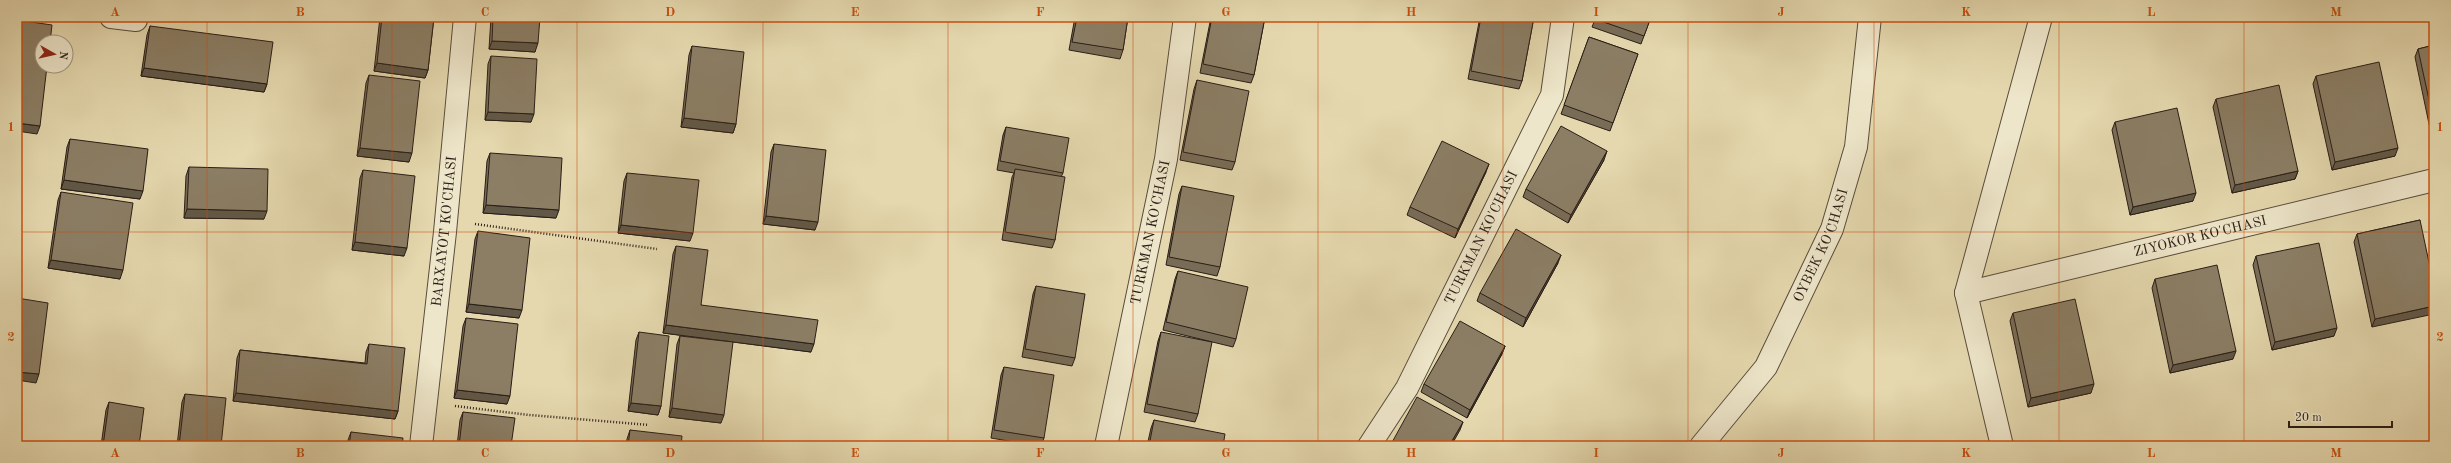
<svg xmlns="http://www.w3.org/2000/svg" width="2451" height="463" font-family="'Old Standard TT',serif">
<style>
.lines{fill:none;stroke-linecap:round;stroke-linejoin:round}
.minor-casing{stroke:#584c3c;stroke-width:24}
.path{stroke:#291d16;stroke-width:2.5;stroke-dasharray:1 2;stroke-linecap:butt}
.minor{stroke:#eee6ca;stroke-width:22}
.wall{fill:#786c57;stroke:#291d16}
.shaded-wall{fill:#615847;stroke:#291d16}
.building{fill:#8b7e65;stroke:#291d16}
.grid{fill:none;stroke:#cb500e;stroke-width:1;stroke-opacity:0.55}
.labels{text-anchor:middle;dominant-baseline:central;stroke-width:3.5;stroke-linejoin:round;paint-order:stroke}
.street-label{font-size:14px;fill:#291d16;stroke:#eee6ca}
.neatline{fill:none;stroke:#cb500e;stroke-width:1.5}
.grid-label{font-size:13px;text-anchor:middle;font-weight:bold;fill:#cb500e}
</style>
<rect width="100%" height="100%" fill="#e5d8ae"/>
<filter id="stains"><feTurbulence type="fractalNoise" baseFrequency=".005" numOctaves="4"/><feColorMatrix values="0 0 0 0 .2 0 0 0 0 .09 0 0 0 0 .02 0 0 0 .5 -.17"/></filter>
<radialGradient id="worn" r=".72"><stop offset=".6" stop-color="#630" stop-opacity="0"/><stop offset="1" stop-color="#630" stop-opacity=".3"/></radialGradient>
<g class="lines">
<defs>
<g id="minor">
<polyline points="111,17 136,20"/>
<path id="s1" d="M 1966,293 L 2434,180"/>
<path id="s2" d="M 421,446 L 445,232 L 465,17"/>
<path id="s3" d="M 1106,446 L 1166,159 L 1185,17"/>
<path id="s4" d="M 1369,446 L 1407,388 L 1552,95 L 1563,17"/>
<path id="s5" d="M 1701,446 L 1766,367 L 1832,229 L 1856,147 L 1870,17"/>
<polyline points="2002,446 1966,293 2041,17"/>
</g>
</defs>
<!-- minor casing -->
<use href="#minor" class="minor-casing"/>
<!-- path -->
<g class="path">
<polyline points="475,224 657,249"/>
<polyline points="455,406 529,415 649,425"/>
</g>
<!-- minor -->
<use href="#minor" class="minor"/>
</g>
<!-- wall -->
<g class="wall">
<polygon points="380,17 434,17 428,70 425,78 374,71"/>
<polygon points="491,17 540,17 535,52 489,49"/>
<polygon points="1075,17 1128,17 1123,50 1120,59 1069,50"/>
<polygon points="1211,17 1265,17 1254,75 1251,83 1200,73"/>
<polygon points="1480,17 1534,17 1522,81 1519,89 1468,79"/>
<polygon points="1596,17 1651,17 1641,44 1592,27"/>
<polygon points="150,26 267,84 264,92 141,76 147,35"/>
<polygon points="1589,37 1638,54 1610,131 1561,114"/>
<polygon points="2434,45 2434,142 2433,143 2415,57 2418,49"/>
<polygon points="692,46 736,124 733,133 681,127 689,55"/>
<polygon points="491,56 531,122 485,120 488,64"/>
<polygon points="369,75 409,162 357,156 366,83"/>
<polygon points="2316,76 2395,156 2332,170 2313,84"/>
<polygon points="1197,80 1235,162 1232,170 1180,160 1194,89"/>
<polygon points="2216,99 2298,171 2295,179 2232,193 2213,107"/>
<polygon points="2115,122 2193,201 2130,215 2112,130"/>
<polygon points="1006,127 1063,173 1061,177 1055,240 1052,248 1002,240 1012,177 1014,173 997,170 1003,135"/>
<polygon points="70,139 140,199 61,189 67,147"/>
<polygon points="774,144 815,230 763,224 771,152"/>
<polygon points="490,153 556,218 483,213 487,161"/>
<polygon points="1604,160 1568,223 1523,197 1526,189"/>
<polygon points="189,167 264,219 184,218 186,176"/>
<polygon points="363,170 404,256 352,250 360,178"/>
<polygon points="1486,172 1455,238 1407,215 1410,207"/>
<polygon points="627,173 690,241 618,233 624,181"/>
<polygon points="1182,186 1220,267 1217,276 1166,265 1179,194"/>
<polygon points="61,192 120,279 48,268 58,200"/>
<polygon points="2420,220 2372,327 2354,242 2357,234"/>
<polygon points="478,231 519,318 466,312 475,239"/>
<polygon points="676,246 701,305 811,352 663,333 673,254"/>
<polygon points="2256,256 2334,336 2272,350 2253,265"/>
<polygon points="1558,263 1523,327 1477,301 1480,293"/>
<polygon points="1178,271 1236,339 1233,347 1163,330 1175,279"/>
<polygon points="2155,279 2233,359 2170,373 2152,288"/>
<polygon points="1036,286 1075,358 1072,366 1022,357 1033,294"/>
<polygon points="2013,313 2091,393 2028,407 2010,321"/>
<polygon points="466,318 507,404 454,398 463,326"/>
<polygon points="639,332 661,406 658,415 628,411 636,340"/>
<polygon points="1161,332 1198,414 1195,422 1144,412 1158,341"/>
<polygon points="680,336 721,423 669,417 677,344"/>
<polygon points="369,344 398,411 395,419 233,401 237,358 240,350 365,363 366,352"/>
<polygon points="1505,346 1502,354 1467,418 1421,392 1424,384"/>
<polygon points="1004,367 1044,438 1041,446 1037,446 991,438 1001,375"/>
<polygon points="185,394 221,446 177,446 182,402"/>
<polygon points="109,402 139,446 101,446 106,410"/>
<polygon points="463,412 511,446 457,446 460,420"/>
<polygon points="1154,420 1223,446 1147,446 1151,428"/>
<polygon points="630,430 681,446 626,446 627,439"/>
<polygon points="351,432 402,446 347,446 348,440"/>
</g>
<!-- shaded-wall -->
<g class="shaded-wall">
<polygon points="492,41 538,43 535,52 489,49"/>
<polygon points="377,63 428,70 425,78 374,71"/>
<polygon points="144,68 267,84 264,92 141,76"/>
<polygon points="488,112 534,114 531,122 485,120"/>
<polygon points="684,118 736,124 733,133 681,127"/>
<polygon points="17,123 40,126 37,134 17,131"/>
<polygon points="360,148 412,153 409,162 357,156"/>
<polygon points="2398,148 2395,156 2332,170 2335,162"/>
<polygon points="1607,151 1604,160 1568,223 1571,215"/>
<polygon points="1489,164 1486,172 1455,238 1458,229"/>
<polygon points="2298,171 2295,179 2232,193 2235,185"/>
<polygon points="64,180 143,191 140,199 61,189"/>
<polygon points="2196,193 2193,201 2130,215 2133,207"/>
<polygon points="486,205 559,210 556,218 483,213"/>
<polygon points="187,209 267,211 264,219 184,218"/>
<polygon points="766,216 818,222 815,230 763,224"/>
<polygon points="621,225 693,233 690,241 618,233"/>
<polygon points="355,242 407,248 404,256 352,250"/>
<polygon points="1561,255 1558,263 1523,327 1526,318"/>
<polygon points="51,260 123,270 120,279 48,268"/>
<polygon points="469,304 522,310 519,318 466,312"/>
<polygon points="2434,306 2434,314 2372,327 2375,319"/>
<polygon points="666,325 814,344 811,352 663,333"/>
<polygon points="2337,328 2334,336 2272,350 2275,342"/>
<polygon points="1505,346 1502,354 1467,418 1470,410"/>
<polygon points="2236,351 2233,359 2170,373 2173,365"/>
<polygon points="17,372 39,374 36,383 17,380"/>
<polygon points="2094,384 2091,393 2028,407 2031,398"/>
<polygon points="457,390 510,396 507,404 454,398"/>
<polygon points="236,393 398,411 395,419 233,401"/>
<polygon points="631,403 661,406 658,415 628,411"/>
<polygon points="672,408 724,415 721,423 669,417"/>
<polygon points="1463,422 1460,430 1451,446 1449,446"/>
</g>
<!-- building -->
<g class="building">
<polygon points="382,17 434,17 428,70 377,63"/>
<polygon points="493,17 540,17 538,43 492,41"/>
<polygon points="1077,17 1128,17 1123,50 1072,42"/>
<polygon points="1212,17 1265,17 1254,75 1203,64"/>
<polygon points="1481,17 1534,17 1522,81 1471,71"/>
<polygon points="1596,17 1651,17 1644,36 1595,19"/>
<polygon points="17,20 52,25 50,42 42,42 42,66 47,66 40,126 17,123"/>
<polygon points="150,26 273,42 267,84 144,68"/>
<polygon points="1589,37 1638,54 1613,123 1564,105"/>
<polygon points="2434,45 2434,123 2418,49"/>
<polygon points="692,46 744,52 736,124 684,118"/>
<polygon points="491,56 537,59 534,114 488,112"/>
<polygon points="2379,62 2398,148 2335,162 2316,76"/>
<polygon points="369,75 420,81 412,153 360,148"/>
<polygon points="1197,80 1249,91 1235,162 1183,152"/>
<polygon points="2279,85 2298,171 2235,185 2216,99"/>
<polygon points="2177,108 2196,193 2133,207 2115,122"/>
<polygon points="1561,126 1607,151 1571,215 1526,189"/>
<polygon points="1006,127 1069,138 1063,173 1000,161"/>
<polygon points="70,139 148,149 143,191 64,180"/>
<polygon points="1442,141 1489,164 1458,229 1410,207"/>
<polygon points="774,144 826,150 818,222 766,216"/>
<polygon points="490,153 562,158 559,210 486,205"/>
<polygon points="189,167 268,169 267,211 187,209"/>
<polygon points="1015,169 1065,177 1055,240 1005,232"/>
<polygon points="363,170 415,176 407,248 355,242"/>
<polygon points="627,173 699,180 693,233 621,225"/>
<polygon points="1182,186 1234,196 1220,267 1169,257"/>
<polygon points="61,192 133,203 123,270 51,260"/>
<polygon points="2420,220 2434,286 2434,306 2375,319 2357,234"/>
<polygon points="1516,229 1561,255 1526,318 1480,293"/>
<polygon points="478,231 530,238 522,310 469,304"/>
<polygon points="2319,243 2337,328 2275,342 2256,256"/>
<polygon points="676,246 708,250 701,305 818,320 814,344 666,325"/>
<polygon points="2217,265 2236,351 2173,365 2155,279"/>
<polygon points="1178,271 1248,287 1236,339 1166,322"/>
<polygon points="1036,286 1085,294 1075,358 1025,349"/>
<polygon points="17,298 48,303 39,374 17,372"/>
<polygon points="2075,299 2094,384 2031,398 2013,313"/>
<polygon points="466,318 518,324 510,396 457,390"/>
<polygon points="1460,321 1505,346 1470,410 1424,384"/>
<polygon points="639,332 669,336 661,406 631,403"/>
<polygon points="1161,332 1212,342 1198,414 1147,404"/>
<polygon points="680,336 733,342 724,415 672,408"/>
<polygon points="369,344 405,348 398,411 236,393 240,350 367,364"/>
<polygon points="1004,367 1054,375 1044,438 994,430"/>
<polygon points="17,392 18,392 17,402"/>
<polygon points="185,394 226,398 221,446 179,446"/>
<polygon points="1417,397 1463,422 1449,446 1390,446"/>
<polygon points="109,402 144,408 139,446 103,446"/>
<polygon points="463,412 515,418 511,446 459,446"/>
<polygon points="1154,420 1225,434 1223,446 1149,446"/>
<polygon points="630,430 682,436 681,446 628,446"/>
<polygon points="351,432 403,438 402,446 349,446"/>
</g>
<!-- grid -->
<path class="grid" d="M 207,17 L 207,446M 392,17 L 392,446M 577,17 L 577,446M 763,17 L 763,446M 948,17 L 948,446M 1133,17 L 1133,446M 1318,17 L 1318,446M 1503,17 L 1503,446M 1688,17 L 1688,446M 1874,17 L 1874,446M 2059,17 L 2059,446M 2244,17 L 2244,446M 17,232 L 2434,232"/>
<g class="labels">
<!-- street labels -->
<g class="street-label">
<text stroke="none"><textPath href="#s2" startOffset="216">BARXAYOT KO'CHASI</textPath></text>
<text stroke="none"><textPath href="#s3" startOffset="218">TURKMAN KO'CHASI</textPath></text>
<text stroke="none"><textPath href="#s1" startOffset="241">ZIYOKOR KO'CHASI</textPath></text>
<text stroke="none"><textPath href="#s4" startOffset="237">TURKMAN KO'CHASI</textPath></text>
<text stroke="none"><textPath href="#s5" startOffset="236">OYBEK KO'CHASI</textPath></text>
</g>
</g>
<!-- margin -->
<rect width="2451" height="463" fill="none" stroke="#e5d8ae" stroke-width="44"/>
<!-- north arrow -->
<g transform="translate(54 54) rotate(98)"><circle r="19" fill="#eee6ca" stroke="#9f9682"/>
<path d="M0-3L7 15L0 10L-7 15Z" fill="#8f2418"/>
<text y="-6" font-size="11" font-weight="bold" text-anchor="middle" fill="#291d16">N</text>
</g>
<!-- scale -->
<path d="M2289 421v6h103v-6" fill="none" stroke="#291d16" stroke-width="2"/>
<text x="2295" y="421" font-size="12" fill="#291d16" stroke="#eee6ca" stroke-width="3" paint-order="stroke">20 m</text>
<rect x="22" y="22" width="2407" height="419" class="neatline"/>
<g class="grid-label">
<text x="115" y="16">A</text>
<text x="300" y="16">B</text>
<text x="485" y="16">C</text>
<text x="670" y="16">D</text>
<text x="855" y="16">E</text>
<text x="1040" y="16">F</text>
<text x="1226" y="16">G</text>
<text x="1411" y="16">H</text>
<text x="1596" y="16">I</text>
<text x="1781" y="16">J</text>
<text x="1966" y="16">K</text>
<text x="2151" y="16">L</text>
<text x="2336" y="16">M</text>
<text x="11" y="131">1</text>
<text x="2440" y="131">1</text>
<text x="11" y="341">2</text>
<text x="2440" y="341">2</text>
<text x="115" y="457">A</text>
<text x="300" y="457">B</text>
<text x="485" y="457">C</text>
<text x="670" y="457">D</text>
<text x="855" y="457">E</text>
<text x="1040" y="457">F</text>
<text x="1226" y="457">G</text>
<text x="1411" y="457">H</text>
<text x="1596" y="457">I</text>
<text x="1781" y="457">J</text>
<text x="1966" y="457">K</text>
<text x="2151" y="457">L</text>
<text x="2336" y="457">M</text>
</g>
<rect width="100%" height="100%" filter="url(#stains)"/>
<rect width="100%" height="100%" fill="url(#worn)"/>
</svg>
